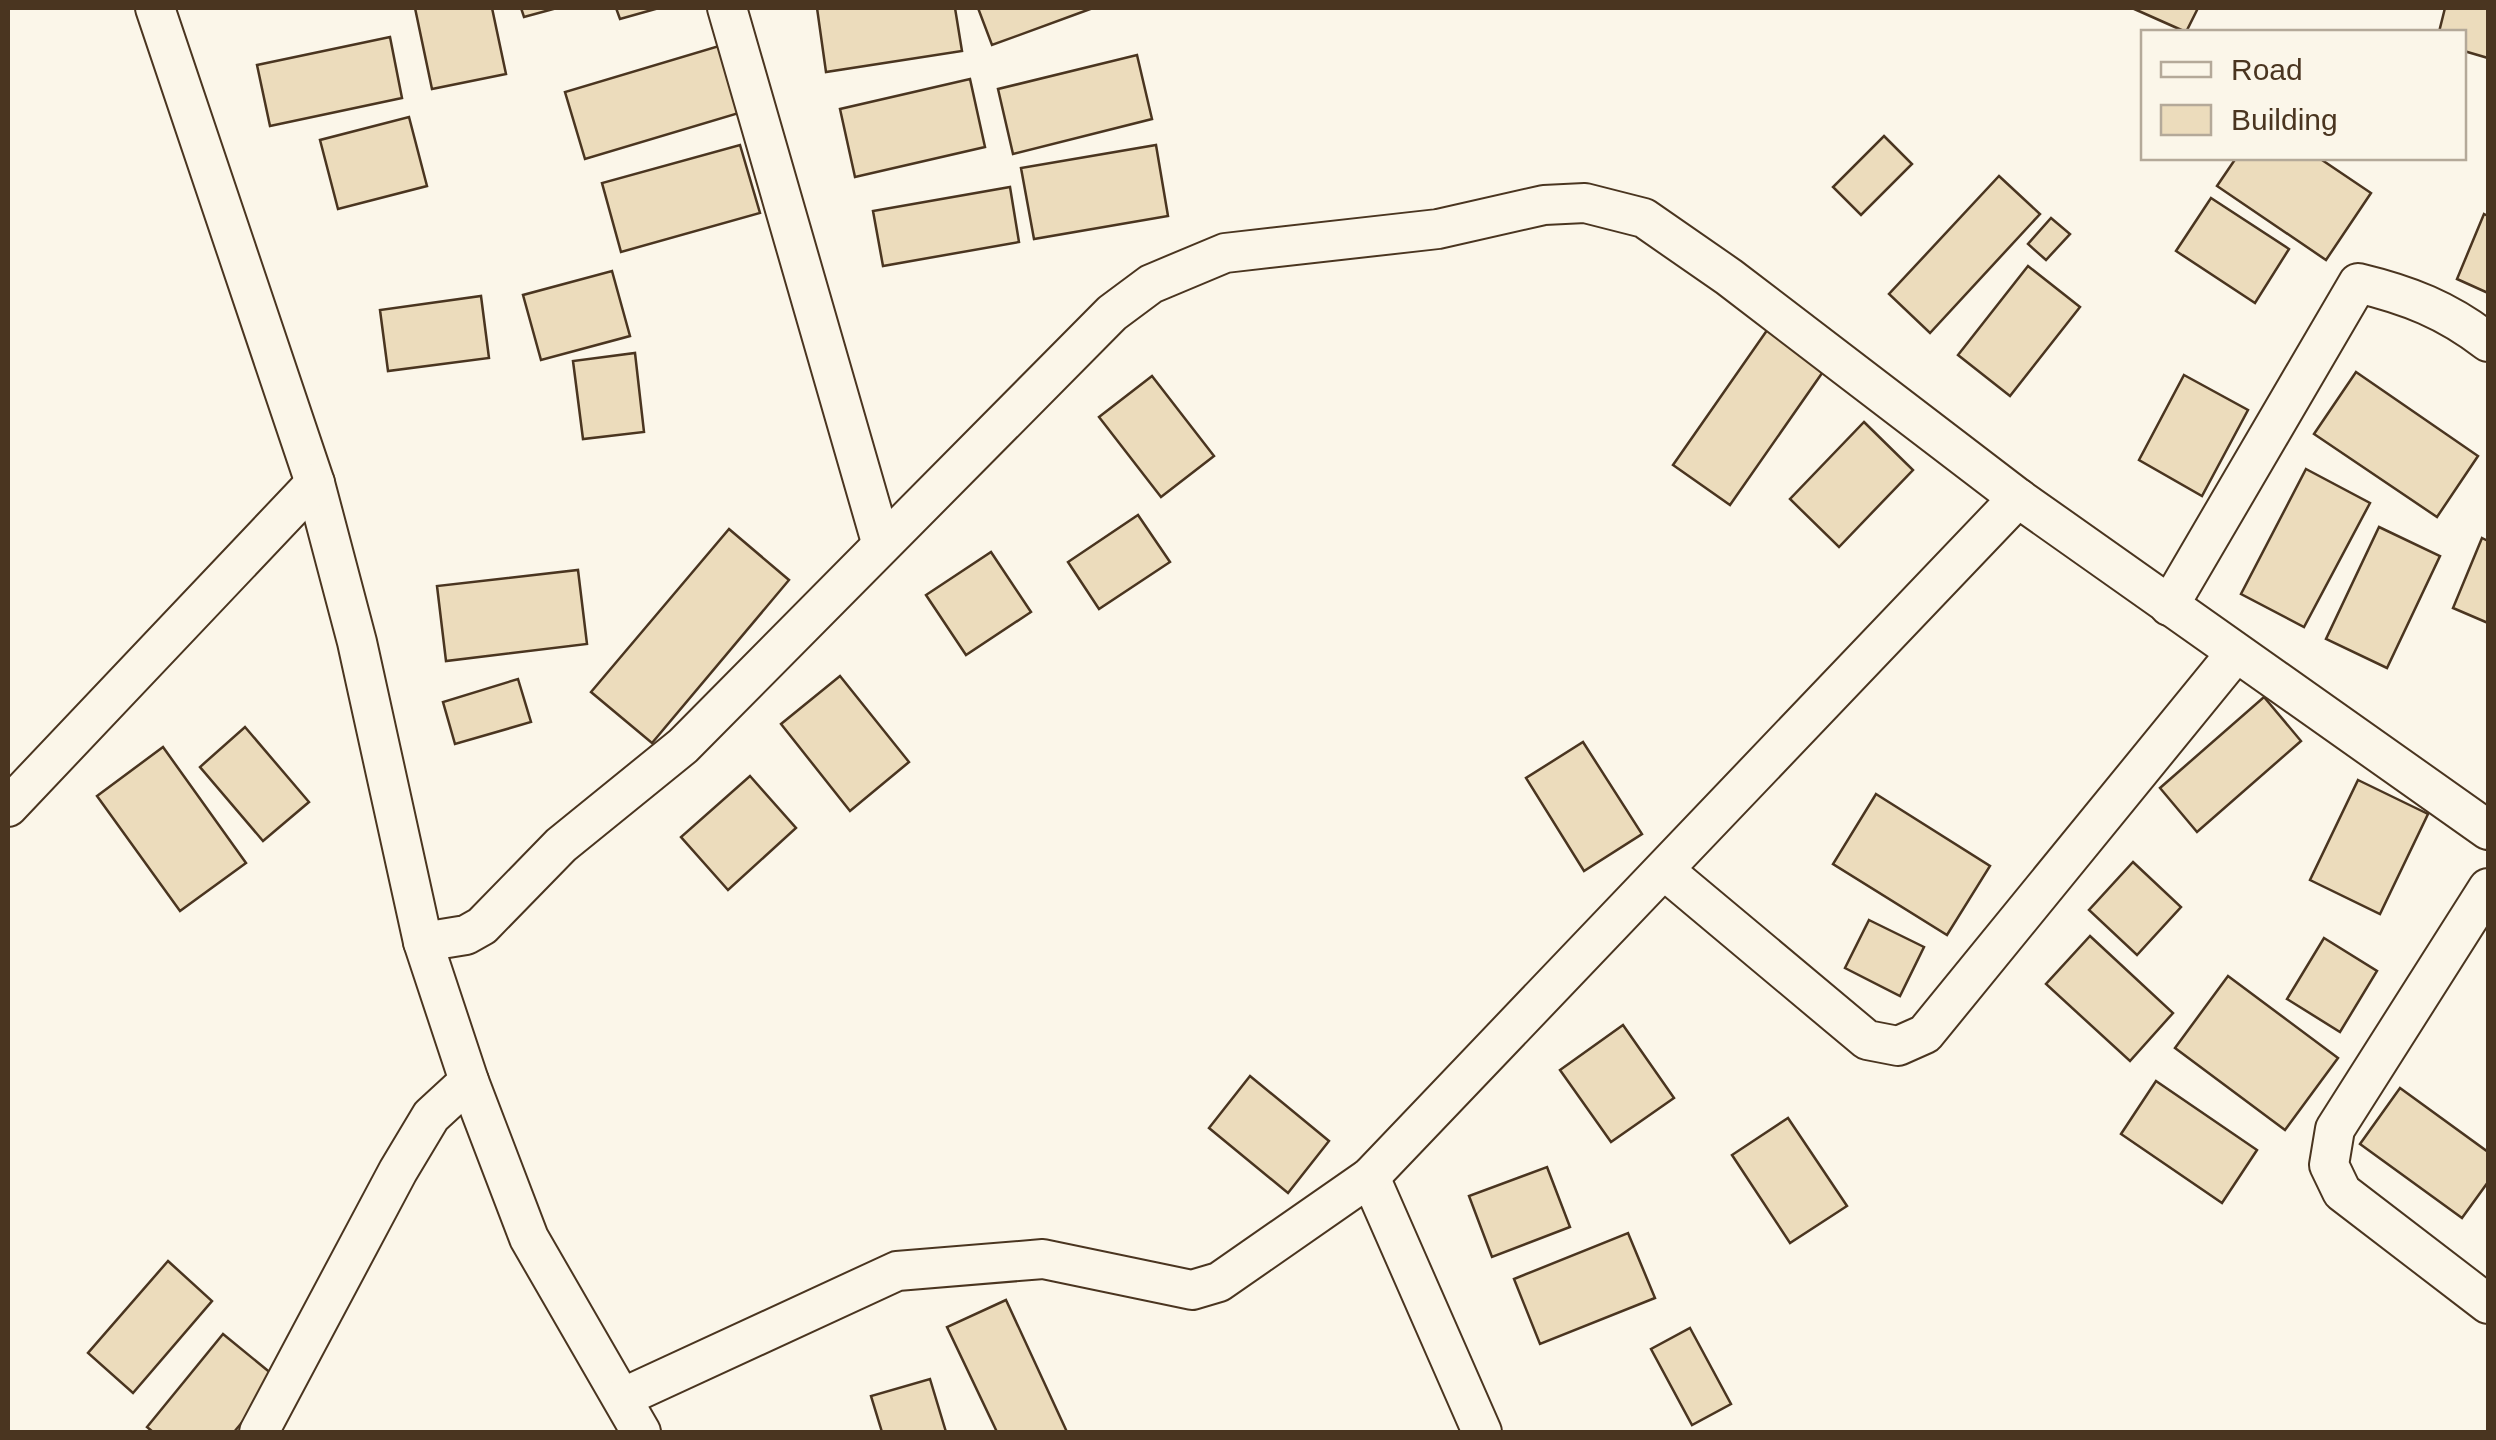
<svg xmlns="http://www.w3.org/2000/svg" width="2496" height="1440" font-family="Helvetica,sans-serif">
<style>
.building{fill:#ecdcbc;stroke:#4a3520;stroke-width:2.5}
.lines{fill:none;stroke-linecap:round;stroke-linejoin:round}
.street-casing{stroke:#4a3520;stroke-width:42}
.street{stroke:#fbf6e9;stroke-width:38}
</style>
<rect width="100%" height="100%" fill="#fbf6e9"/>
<!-- building -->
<g class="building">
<polygon points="415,8 492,8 506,74 432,89"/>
<polygon points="521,8 557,8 524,17"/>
<polygon points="616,8 659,8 620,19"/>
<polygon points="817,8 955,8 962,51 826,72"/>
<polygon points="978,8 1093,8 992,45"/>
<polygon points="2132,8 2198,8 2186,32"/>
<polygon points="2445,8 2488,8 2488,58 2464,51 2464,32 2439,32"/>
<polygon points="390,37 402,98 270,126 257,65"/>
<polygon points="719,46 739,113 585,159 565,92"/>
<polygon points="1137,55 1152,119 1013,154 998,89"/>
<polygon points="970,79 985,147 855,177 840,109"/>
<polygon points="409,117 427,186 338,209 320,140"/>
<polygon points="1884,136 1912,164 1861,215 1833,187"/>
<polygon points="740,145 760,213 621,252 602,183"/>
<polygon points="1156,145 1168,216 1034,239 1021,168"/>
<polygon points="2236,158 2319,158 2371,193 2326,260 2217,186"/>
<polygon points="1999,176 2040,214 1930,333 1889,294"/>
<polygon points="1010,187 1019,242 883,266 873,211"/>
<polygon points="2211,198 2289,249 2255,303 2176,251"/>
<polygon points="2484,214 2488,216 2488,293 2457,279"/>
<polygon points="2051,218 2070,234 2046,260 2028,244"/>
<polygon points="2028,266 2080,307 2010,396 1958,355"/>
<polygon points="612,271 630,336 541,360 523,295"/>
<polygon points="481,296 489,358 388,371 380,310"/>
<polygon points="1770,326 1827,366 1730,505 1673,465"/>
<polygon points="635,353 644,432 583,439 573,361"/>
<polygon points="2356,372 2478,456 2437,517 2314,434"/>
<polygon points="2184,375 2248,410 2202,496 2139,460"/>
<polygon points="1152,376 1214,456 1161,497 1099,417"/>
<polygon points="1864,422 1913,470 1839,547 1790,499"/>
<polygon points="2306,469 2370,503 2304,627 2241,594"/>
<polygon points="1138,515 1170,562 1099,609 1068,562"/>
<polygon points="2379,527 2440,556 2387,668 2326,639"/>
<polygon points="729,529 789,580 652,743 591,692"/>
<polygon points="2482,538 2488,541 2488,623 2453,608"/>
<polygon points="991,552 1031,612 966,655 926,595"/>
<polygon points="578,570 587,644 446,661 437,586"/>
<polygon points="840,676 909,762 850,811 781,724"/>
<polygon points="518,679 531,722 455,744 443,702"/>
<polygon points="2264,697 2301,741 2197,832 2160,788"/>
<polygon points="245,727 309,802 263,841 200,767"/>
<polygon points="1583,742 1642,834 1584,871 1526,778"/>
<polygon points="163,747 246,863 180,911 97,796"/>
<polygon points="750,776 796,828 728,890 681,837"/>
<polygon points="2358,780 2428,814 2380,914 2310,880"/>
<polygon points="1876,794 1990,866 1947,935 1833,864"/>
<polygon points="2133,862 2181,907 2137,955 2089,910"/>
<polygon points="1869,920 1924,947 1900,996 1845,968"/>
<polygon points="2090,936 2173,1013 2130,1061 2046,984"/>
<polygon points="2324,938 2377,971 2340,1032 2287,999"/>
<polygon points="2228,976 2338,1058 2285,1130 2175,1048"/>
<polygon points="1623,1025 1674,1098 1611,1142 1560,1070"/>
<polygon points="1250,1076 1329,1141 1288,1193 1209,1128"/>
<polygon points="2156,1081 2257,1150 2222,1203 2121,1134"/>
<polygon points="2400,1088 2488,1152 2488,1182 2462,1218 2360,1144"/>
<polygon points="1788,1118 1847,1206 1790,1243 1732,1155"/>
<polygon points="1547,1167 1570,1227 1492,1257 1469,1196"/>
<polygon points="1628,1233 1655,1298 1540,1344 1514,1279"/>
<polygon points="168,1261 212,1301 133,1393 88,1353"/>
<polygon points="1006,1300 1067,1432 997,1432 947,1327"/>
<polygon points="1690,1328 1731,1404 1692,1425 1651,1349"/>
<polygon points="223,1334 278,1379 234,1432 153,1432 147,1427"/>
<polygon points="930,1379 946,1432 882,1432 871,1396"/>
</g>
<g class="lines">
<defs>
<g id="street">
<polyline points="155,8 315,483 357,642 423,942 469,1081 529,1238 641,1432"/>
<polyline points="727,8 881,542"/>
<path d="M 2169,606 L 2358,283 C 2408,295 2447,310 2488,342"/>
<polyline points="8,807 315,483"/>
<polyline points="1664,870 1867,1040 1898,1046 1925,1034 2235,654"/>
<polyline points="2488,888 2335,1129 2329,1165 2342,1192 2488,1304"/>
<polyline points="423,942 466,935 482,926 561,845 683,746 1112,313 1151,284 1225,253 1438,229 1544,205 1585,203 1644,218 1729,277 2018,498 2488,830"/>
<polyline points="1370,1177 1482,1432"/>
<polyline points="624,1397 897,1271 1043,1259 1192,1290 1219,1282 1370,1177 2018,498"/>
<polyline points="259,1432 398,1171 431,1116 469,1081"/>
</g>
</defs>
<!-- street casing -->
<use href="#street" class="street-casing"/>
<!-- street -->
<use href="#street" class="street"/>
</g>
<!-- border -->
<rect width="2496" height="1440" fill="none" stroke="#4a3520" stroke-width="20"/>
<!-- legend -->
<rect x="2141" y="30" width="325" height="130" fill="#fbf6e9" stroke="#b4a999" stroke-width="2.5"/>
<rect x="2161" y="62" width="50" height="15" fill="#fbf6e9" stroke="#b4a999" stroke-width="2.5"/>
<text x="2231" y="80" font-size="30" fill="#4a3520">Road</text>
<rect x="2161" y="105" width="50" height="30" fill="#ecdcbc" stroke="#b4a999" stroke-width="2.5"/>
<text x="2231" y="130" font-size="30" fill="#4a3520">Building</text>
</svg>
